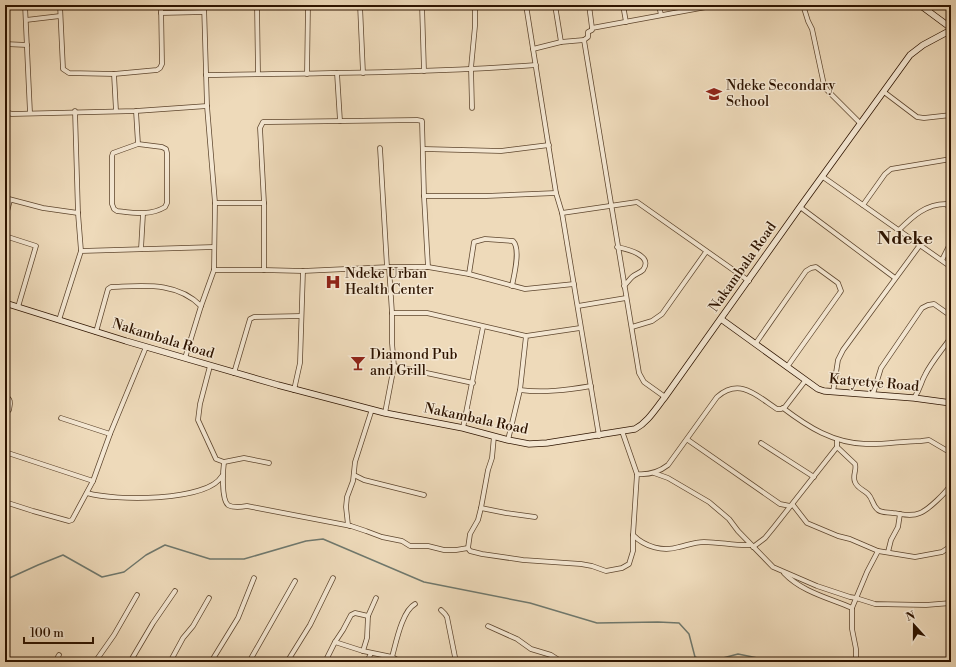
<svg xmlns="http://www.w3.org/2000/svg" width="956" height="667" font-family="'Libre Bodoni',serif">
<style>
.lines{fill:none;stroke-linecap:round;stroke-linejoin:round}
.stream{stroke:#6f786d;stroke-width:1.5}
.street-casing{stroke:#5e462e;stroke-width:5.5}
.secondary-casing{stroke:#2e1400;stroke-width:7}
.street{stroke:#f4e7d2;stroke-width:4}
.secondary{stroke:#f4e7d2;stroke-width:5.5}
.labels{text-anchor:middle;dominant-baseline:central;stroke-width:3;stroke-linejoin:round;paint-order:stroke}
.poi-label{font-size:14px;fill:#2e1400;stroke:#f4e7d2;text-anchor:start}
.street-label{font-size:14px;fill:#2e1400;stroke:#f4e7d2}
.district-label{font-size:18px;font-weight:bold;fill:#2e1400;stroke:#f4e7d2}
</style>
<rect width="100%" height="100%" fill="#eedaba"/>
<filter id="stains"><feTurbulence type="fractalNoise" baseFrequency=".005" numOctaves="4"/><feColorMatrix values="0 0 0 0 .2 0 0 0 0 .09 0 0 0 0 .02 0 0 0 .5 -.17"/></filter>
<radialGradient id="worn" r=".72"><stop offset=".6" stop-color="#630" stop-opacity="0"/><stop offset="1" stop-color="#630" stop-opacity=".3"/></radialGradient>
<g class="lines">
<!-- stream -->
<polyline class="stream" points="5,580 38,565 63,555 102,577 124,572 146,555 165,545 210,559 244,559 306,541 323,539 424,582 530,603 597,623 658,622 679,623 689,634 695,657 708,662 738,654 777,662"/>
<defs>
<g id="street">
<polyline points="25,5 30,113"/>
<polyline points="60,5 63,69 69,73 114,74 157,70 160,68 162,64 161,5"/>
<polyline points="257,5 258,74"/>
<polyline points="360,5 363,73"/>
<polyline points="422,5 424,71"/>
<polyline points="526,5 556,193 562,213 599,436"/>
<polyline points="555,5 561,42"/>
<polyline points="589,5 592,28"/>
<polyline points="623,5 626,22"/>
<polyline points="659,5 661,15"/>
<polyline points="803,5 808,21 812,29 824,85 827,90 860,123"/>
<polyline points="929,11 934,5"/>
<polyline points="161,13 204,12"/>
<polyline points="26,20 60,16"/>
<polyline points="584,40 588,37 588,32 592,30 592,28 717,5"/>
<polyline points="5,44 27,45"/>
<polyline points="533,49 561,42 584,40 639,373 644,382 665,397"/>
<polyline points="337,73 340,121"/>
<polyline points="114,74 116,111"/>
<polyline points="307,74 308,5"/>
<path d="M 206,75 C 316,73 426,73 536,65"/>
<polyline points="884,92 917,117 924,118 951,115"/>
<polyline points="472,108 471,68 475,26 475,5"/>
<polyline points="75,111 78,213 81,251"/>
<polyline points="136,111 138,144"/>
<polyline points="5,112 12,114 136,111 207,106"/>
<polyline points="949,116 951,126"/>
<path d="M 138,144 L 162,147 L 166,149 L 167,153 L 167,203 L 165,207 C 150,216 134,213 117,211 L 114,209 L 112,204 L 112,156 L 113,153 Z"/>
<polyline points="380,148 387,267"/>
<polyline points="424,149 501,151 549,145"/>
<polyline points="823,177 951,267"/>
<polyline points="424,196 486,196 556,193"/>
<polyline points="5,198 43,208 78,213"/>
<polyline points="215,203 264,203"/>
<polyline points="863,205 885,174 891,169 951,159"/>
<polyline points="800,207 895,278"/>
<polyline points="562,213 637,202 749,281"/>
<polyline points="5,219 10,200"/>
<path d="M 899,230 C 913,216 926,204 946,204 L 951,209"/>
<polyline points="5,236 36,246 18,307"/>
<path d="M 617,247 C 626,249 654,255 643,270 C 640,273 635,274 632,277 C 629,280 627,283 624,286"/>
<polyline points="141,249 143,214"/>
<polyline points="942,260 951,242"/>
<polyline points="214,270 264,270 264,203 260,128 263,122 270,122 417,120 422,121 424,196 428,267"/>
<polyline points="264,270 303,271 389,267 428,267 469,274 525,289 574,284"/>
<path d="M 469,274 L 474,242 L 485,239 L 513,241 C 521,249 514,275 512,286"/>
<polyline points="578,306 626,298"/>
<polyline points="392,313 427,313 526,336"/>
<polyline points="59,320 81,251 214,247"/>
<polyline points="632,327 652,321 662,314 706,252"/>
<path d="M 96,332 L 108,289 L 111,287 C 143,286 176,281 201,306"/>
<polyline points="756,343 806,271 811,268 816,267 838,283 841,291 839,294 787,367"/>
<polyline points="185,358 201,306 214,270 215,203 207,106 204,5"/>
<polyline points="210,366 200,404 198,420 216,459 224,462 244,458 269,463"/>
<polyline points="394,366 473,383"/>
<polyline points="234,373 250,319 254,317 301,316"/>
<polyline points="294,390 300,363 303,271"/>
<path d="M 520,390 C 544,393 567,390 591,386"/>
<polyline points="833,392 838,360 843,350 920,245"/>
<polyline points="873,394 881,368 922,308 928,305 934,304 951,316"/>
<path d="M 5,397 C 12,399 10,404 9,410"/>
<path d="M 914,398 C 921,388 920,384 925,375 C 932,361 943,349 951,337"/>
<path d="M 783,408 C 808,427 833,443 866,444 C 884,445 902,441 921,441 L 929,440 L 951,453"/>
<polyline points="385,413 394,366 392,343 392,313 389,267"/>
<polyline points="61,418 110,434"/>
<polyline points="463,428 483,327"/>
<path d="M 622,431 L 637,474 C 649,475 659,472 668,465 L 717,397 C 740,377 757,396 777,409 L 781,409 L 785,407 L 805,381"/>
<polyline points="508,440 520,390 526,336 580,328"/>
<polyline points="688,440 780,504 790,506"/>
<path d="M 837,440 L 837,447 L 855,464 C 857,470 852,476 855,482 C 857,488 864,490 868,494 C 873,499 872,505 878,510 C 882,513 887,512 893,513 C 902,514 911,517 920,513 C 928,510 947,492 951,484"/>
<polyline points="761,443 814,477"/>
<polyline points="5,452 93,481"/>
<path d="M 224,462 C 223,470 221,499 228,505 C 233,508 241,507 247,506 L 351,526 L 366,531 L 382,537 L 402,541 L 410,546 L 428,546 L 444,550 L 456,550 L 468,548 L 470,551 L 482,554 L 523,560 L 581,564 L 592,566 L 606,571 L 622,568 L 629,564 L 633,551 L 633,535"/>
<polyline points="654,473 668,478 709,502 729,519 738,531 773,567 817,586 850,597 856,598 875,604 926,605 951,603"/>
<path d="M 637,474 L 633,535 C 645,547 663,552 679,547 C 688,545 695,542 704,542 C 720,542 735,546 751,545"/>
<polyline points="354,475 364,480 424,495"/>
<path d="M 87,493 C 114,501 207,502 222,476"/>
<polyline points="5,502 33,511 69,521 72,520 93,481 110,434 146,347"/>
<polyline points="793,505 807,523 838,536 850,539 878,551 915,557 942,552 951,546"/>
<polyline points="481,508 506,513 535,517"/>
<polyline points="350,526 348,525 346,507 347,497 353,481 355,462 372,409"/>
<polyline points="753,547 765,538 774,527 837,447"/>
<polyline points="468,548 470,534 478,520 481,508 488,470 492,458 494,436"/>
<polyline points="888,552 891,540 898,527 900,514"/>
<path d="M 784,573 C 802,592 829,598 852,608"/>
<polyline points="950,603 951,612"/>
<polyline points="441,610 445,614 447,617 456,662"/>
<polyline points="488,626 517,639 531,649 551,655 562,662"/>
<polyline points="335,642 363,651 392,657 401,662"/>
<polyline points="363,651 367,638 368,616 376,598"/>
<path d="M 392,657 C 396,643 402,611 415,604"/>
<polyline points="55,662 59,655"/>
<polyline points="95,662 114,635 137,595"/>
<polyline points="130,662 153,623 175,591"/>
<polyline points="170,662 183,638 193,626 209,598"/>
<polyline points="211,662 238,618 254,578"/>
<polyline points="249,662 295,581"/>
<polyline points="287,662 310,625 333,578"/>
<polyline points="325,662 335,642 343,630 351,615 355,613 368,616"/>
<polyline points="367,662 371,653"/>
<polyline points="856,662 856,649 852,629 852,608 867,572 878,551"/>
</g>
<g id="secondary">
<polyline points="920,5 951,28"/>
<path d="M 5,303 L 126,341 L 278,385 L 385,413 L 463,428 L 508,440 L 529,444 L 547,443 L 635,429 C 648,422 656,408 665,397 L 800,207 L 910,55 L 923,45 L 951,30"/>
<polyline points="721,319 818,389 824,391 914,398 951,403"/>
</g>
</defs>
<!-- street casing -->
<use href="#street" class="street-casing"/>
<!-- secondary casing -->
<use href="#secondary" class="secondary-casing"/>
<!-- street -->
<use href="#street" class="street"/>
<!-- secondary -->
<use href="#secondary" class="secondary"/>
</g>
<!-- icons -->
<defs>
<symbol id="school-bare" viewBox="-9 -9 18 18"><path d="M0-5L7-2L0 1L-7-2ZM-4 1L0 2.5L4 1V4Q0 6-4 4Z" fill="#8f2418" stroke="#f4e7d2" stroke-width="2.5" paint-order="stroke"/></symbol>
<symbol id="hospital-bare" viewBox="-9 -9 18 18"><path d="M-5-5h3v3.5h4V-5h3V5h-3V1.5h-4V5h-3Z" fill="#8f2418" stroke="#f4e7d2" stroke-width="2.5" paint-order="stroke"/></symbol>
<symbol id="bar-bare" viewBox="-9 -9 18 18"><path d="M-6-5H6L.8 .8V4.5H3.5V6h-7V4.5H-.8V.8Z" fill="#8f2418" stroke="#f4e7d2" stroke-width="2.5" paint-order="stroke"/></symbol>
</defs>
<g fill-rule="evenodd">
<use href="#school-bare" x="703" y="83" width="22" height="22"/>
<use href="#hospital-bare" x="322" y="271" width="22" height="22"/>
<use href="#bar-bare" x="347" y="352" width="22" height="22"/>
</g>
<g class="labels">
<!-- poi labels -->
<g class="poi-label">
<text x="726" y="86">Ndeke Secondary<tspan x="726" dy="16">School</tspan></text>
<text x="345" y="274">Ndeke Urban<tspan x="345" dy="16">Health Center</tspan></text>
<text x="370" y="355">Diamond Pub<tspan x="370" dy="16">and Grill</tspan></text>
</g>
<!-- street labels -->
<g class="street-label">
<text transform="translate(743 267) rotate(-55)">Nakambala Road</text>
<text transform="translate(163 339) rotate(17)">Nakambala Road</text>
<text transform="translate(874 383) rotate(5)">Katyetye Road</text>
<text transform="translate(476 419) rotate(12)">Nakambala Road</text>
</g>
<!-- district labels -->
<g class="district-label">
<text x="905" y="238">Ndeke</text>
</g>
</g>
<!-- margin -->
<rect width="956" height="667" fill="none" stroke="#eedaba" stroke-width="20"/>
<rect x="6" y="6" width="944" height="655" fill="none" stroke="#2e1400" stroke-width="2"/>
<rect x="10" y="10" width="936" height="647" fill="none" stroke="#2e1400"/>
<!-- north arrow -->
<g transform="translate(914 625) rotate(339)" stroke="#f4e7d2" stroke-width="3" paint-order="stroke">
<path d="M0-3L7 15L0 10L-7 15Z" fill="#2e1400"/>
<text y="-6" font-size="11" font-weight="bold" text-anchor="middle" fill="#2e1400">N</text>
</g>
<!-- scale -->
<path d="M24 637v6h69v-6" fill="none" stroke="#2e1400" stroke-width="2"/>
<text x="30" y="637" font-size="12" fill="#2e1400" stroke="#f4e7d2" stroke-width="3" paint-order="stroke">100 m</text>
<rect width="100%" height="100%" filter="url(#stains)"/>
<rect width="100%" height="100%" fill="url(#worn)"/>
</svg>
